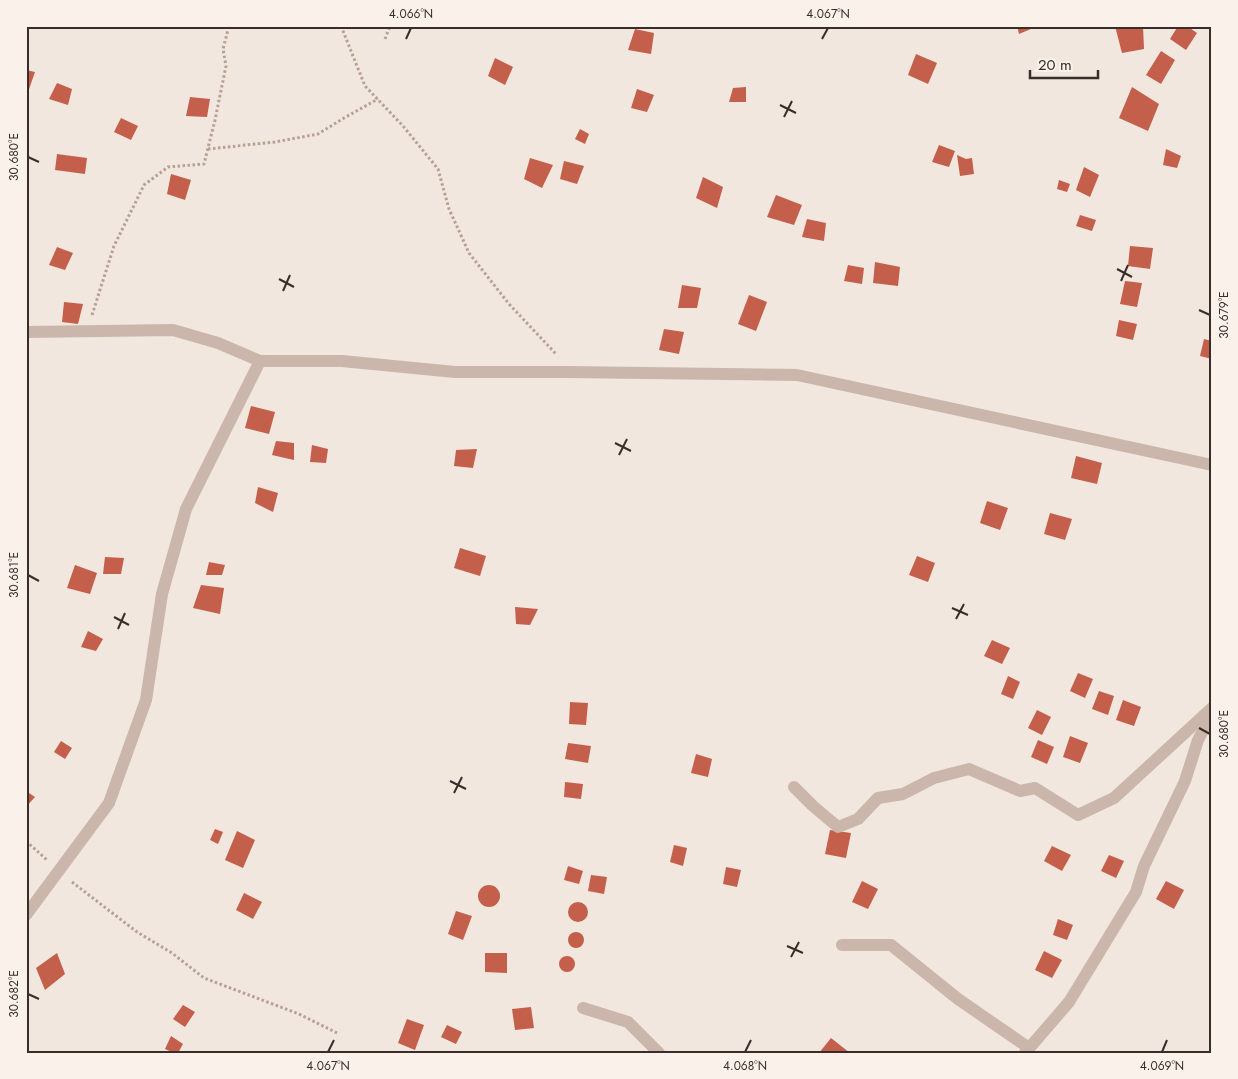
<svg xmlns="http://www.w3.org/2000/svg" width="1238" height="1079" font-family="Jost,sans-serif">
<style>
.building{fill:#c35f4b}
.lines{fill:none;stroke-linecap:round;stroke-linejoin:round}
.path{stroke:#b6a094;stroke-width:3;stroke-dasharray:2.5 2.5;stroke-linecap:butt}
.street{stroke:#cab6aa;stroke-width:12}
.ticks{fill:none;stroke:#382d29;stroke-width:2}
.neatline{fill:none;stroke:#382d29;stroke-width:2}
.ticks-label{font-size:12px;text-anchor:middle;fill:#382d29}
</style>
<rect width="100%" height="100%" fill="#f2e7de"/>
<!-- building -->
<g class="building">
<polygon points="1017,26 1038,26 1019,34"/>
<polygon points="1115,26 1143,26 1144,49 1122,53"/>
<polygon points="1178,26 1187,26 1197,33 1186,50 1170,39"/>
<polygon points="635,29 654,33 651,54 628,50"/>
<polygon points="1161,51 1175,60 1161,84 1146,75"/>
<polygon points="916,54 937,63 928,84 908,75"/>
<polygon points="495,58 513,67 505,85 488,76"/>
<polygon points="26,70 35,72 27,95 26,95"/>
<polygon points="57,83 72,89 68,105 49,99"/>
<polygon points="746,87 746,102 729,102 733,88"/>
<polygon points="1132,87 1159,104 1148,131 1119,118"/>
<polygon points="637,89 654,95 647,112 631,108"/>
<polygon points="190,97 210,99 207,117 186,116"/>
<polygon points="121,118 138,126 131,140 114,132"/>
<polygon points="580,129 589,134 585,144 575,139"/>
<polygon points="939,145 955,151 949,167 932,162"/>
<polygon points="1166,149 1181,156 1177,168 1163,165"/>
<polygon points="57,154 87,158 85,174 55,170"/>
<polygon points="957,155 966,159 972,158 974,174 960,176"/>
<polygon points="530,158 553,165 542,188 524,179"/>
<polygon points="564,161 584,166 577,184 560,179"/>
<polygon points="1084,167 1099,175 1090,197 1076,190"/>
<polygon points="171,174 191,180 185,200 167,194"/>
<polygon points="703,177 723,187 717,208 696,198"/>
<polygon points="1059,180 1070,184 1067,192 1057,189"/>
<polygon points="776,195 802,205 794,225 767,217"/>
<polygon points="1080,215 1096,220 1092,231 1076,226"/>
<polygon points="807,219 826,223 824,241 802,237"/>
<polygon points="1130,246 1153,248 1150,269 1128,266"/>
<polygon points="57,247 73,253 65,270 49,265"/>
<polygon points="875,262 900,267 898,286 873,283"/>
<polygon points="848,265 864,268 862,284 844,281"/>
<polygon points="1125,281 1142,283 1137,307 1120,304"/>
<polygon points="682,285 701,288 697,308 678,308"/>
<polygon points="749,295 767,302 756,331 738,324"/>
<polygon points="64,302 83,304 78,324 62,322"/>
<polygon points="1119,320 1137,324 1133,340 1116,336"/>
<polygon points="664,329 684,332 679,354 659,350"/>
<polygon points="1204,339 1212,341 1212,359 1200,356"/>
<polygon points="251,406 275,412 269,434 245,428"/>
<polygon points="276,441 294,443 294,460 272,455"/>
<polygon points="312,445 328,449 326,463 310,462"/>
<polygon points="477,449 473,468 454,466 456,450"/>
<polygon points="1076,456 1102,463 1097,484 1071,478"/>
<polygon points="258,487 278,493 273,512 255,503"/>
<polygon points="987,501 1008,508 1000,530 980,523"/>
<polygon points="1050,513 1072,519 1065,540 1044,534"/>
<polygon points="460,548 486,556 480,576 454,568"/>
<polygon points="917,556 935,563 928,582 909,575"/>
<polygon points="105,557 124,558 121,574 103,574"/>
<polygon points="209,562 225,565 222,575 206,575"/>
<polygon points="75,565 97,573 90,594 67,588"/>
<polygon points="201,585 224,588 220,614 193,608"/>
<polygon points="515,607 538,609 530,625 516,624"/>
<polygon points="88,631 103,639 96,651 81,647"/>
<polygon points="992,640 1010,648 1002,664 984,656"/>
<polygon points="1078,673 1093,679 1085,698 1070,691"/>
<polygon points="1008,676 1020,682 1013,699 1001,694"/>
<polygon points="1099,691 1114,696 1108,715 1092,709"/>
<polygon points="1123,700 1141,707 1134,726 1116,720"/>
<polygon points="570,702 588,703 586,725 569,724"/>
<polygon points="1037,710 1051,717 1042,735 1028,728"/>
<polygon points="1070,736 1088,743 1080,763 1063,757"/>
<polygon points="1038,740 1054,747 1047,764 1031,757"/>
<polygon points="61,741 72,748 65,759 54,752"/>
<polygon points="568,743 591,746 588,763 565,759"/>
<polygon points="696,754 712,759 708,777 691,773"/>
<polygon points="565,782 583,784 581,799 564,797"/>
<polygon points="26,791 35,797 26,807"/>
<polygon points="215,829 223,832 218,844 210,840"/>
<polygon points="830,830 851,833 846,858 825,854"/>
<polygon points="237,831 255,840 243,868 225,860"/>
<polygon points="674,845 687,848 683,866 670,862"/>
<polygon points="1052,846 1071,855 1062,871 1044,861"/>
<polygon points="1109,855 1124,861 1116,878 1101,871"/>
<polygon points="568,866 583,871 579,884 564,880"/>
<polygon points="726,867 741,870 737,887 723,884"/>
<polygon points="591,875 607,877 604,894 588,891"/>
<polygon points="862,881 878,889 868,909 852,902"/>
<polygon points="1166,881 1184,890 1174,909 1156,899"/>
<circle cx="489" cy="896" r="11"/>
<polygon points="244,893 262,902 253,919 236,910"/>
<circle cx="578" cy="912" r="10"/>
<polygon points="456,911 472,916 463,940 448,934"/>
<polygon points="1058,919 1073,925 1067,940 1053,935"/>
<circle cx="576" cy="940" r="8"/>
<polygon points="1044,951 1062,960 1052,978 1035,970"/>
<polygon points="57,953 65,974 45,990 36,968"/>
<polygon points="485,953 507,953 507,973 485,972"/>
<circle cx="567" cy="964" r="8"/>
<polygon points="183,1005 195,1012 185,1027 173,1019"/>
<polygon points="531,1007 534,1028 515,1030 512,1009"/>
<polygon points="407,1019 424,1025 415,1050 398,1043"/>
<polygon points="447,1025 462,1032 456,1044 441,1037"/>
<polygon points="171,1036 183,1044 178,1053 174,1053 165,1049"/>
<polygon points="831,1038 850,1053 819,1053"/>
</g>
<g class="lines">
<!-- path -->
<g class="path">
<polyline points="341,26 365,86 403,126 438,169 449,209 469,253 509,304 556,354"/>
<polyline points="385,39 390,26"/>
<polyline points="208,149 275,142 318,134 344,118 378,99"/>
<polyline points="92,315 114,246 144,185 168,167 204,164 215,120 226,66 223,49 229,26"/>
<polyline points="26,841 47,860"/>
<polyline points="72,882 137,932 172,953 204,978 299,1014 337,1033"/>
</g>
<!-- street -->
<g class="street">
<polyline points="26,332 173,330 218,343 260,361 342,361 455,372 566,372 797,375 1212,465"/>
<polyline points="794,787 813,806 838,827 858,819 878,798 903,794 934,778 969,769 1020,791 1035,788 1078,815 1114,798 1212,708"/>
<polyline points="26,915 109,803 146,700 162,594 186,509 260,361"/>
<polyline points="842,945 891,945 958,999 1029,1048"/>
<polyline points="583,1008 628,1022 659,1053"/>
<polyline points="1025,1053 1069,1002 1136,892 1144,866 1185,781 1198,740 1212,714"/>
</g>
</g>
<!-- ticks -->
<path class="ticks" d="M 406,39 L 411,28M 822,39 L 828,28M 780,105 L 796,113M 784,117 L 792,101M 28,157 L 39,162M 1117,269 L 1132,277M 279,279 L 294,287M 1121,281 L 1128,265M 283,291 L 290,275M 1199,310 L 1210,315M 615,443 L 631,451M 619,455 L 627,439M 28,575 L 39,581M 952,608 L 968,615M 114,617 L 129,625M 956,619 L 964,604M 118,629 L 125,613M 1199,728 L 1210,734M 450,781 L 466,789M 454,793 L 462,777M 787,946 L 803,953M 791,957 L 799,942M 28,994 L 39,999M 328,1052 L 334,1040M 745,1052 L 751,1040M 1162,1052 L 1167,1040"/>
<!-- border -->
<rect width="1238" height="1079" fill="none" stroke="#faf1ea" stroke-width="55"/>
<!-- scale -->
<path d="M1030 70v8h68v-8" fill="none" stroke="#382d29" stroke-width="2.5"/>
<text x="1038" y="70" font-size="15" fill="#382d29" stroke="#faf1ea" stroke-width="4" paint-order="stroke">20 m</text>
<rect x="28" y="28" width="1182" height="1024" class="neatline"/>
<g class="ticks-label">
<text x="411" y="18">4.066°N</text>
<text x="828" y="18">4.067°N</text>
<text transform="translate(14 157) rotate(-90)" y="4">30.680°E</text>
<text transform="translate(1224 315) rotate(-90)" y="4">30.679°E</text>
<text transform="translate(14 575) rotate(-90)" y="4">30.681°E</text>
<text transform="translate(1224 734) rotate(-90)" y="4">30.680°E</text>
<text transform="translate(14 994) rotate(-90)" y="4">30.682°E</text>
<text x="328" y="1070">4.067°N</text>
<text x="745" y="1070">4.068°N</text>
<text x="1162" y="1070">4.069°N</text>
</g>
</svg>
